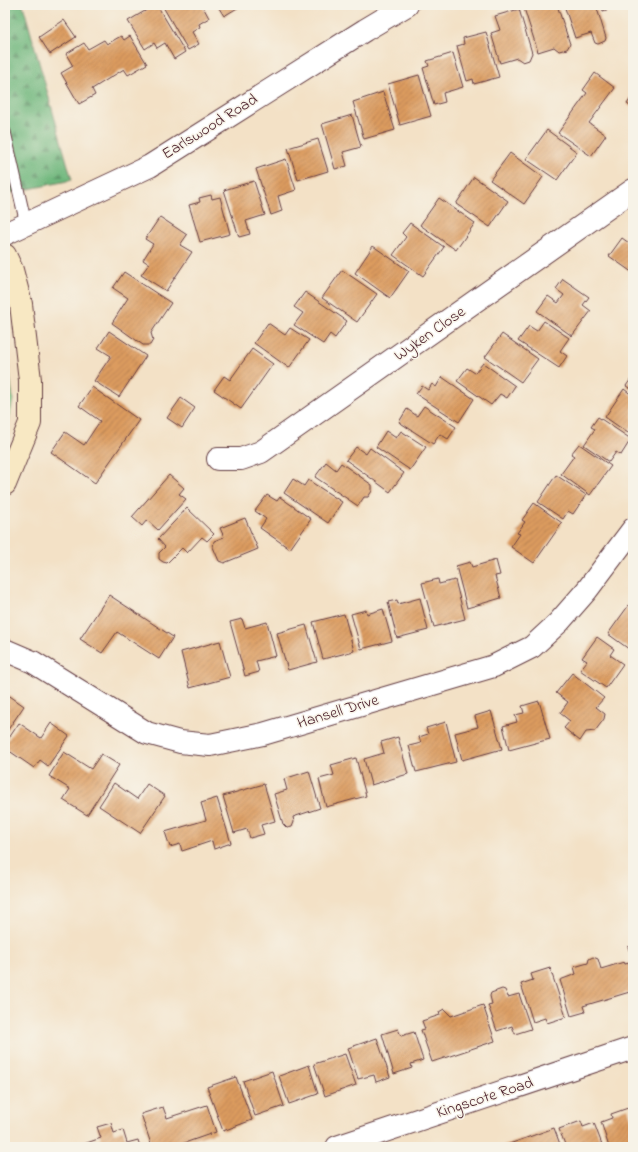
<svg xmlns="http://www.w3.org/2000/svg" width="638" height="1152" font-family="'Indie Flower',sans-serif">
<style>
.forest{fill:url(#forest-firs);stroke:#5c6b54}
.park{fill:url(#park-tufts);stroke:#6a7a5f}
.building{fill:url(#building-hatch)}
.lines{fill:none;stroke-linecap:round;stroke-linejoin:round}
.service-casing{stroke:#633c42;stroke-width:13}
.minor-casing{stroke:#633c42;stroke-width:24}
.tertiary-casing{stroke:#633c42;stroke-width:24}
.secondary-casing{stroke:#633c42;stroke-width:24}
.service{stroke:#fff;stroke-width:11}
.minor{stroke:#fff;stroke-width:22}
.tertiary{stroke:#fff;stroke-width:22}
.secondary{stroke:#f8e8c3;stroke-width:22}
.labels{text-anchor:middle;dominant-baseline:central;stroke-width:3;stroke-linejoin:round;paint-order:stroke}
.street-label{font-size:16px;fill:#4a1f2b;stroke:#f7f3e8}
</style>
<defs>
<pattern id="forest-firs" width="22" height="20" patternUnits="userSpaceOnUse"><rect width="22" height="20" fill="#6fb77d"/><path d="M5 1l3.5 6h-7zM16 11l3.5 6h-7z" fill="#5d9467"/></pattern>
<pattern id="park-tufts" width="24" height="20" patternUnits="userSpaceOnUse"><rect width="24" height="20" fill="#8ad693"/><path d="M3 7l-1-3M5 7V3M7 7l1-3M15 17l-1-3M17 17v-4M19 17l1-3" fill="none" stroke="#79b77f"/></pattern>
<pattern id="building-hatch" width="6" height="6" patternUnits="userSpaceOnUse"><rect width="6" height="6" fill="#dc9b5f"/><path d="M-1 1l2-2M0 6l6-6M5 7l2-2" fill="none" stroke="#b47e4f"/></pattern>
</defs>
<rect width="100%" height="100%" fill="#f7f3e8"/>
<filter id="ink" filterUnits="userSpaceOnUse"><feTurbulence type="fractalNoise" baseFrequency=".025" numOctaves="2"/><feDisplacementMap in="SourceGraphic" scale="8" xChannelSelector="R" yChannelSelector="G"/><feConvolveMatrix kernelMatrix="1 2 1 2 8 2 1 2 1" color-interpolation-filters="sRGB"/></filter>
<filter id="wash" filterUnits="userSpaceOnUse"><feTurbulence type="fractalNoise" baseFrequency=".012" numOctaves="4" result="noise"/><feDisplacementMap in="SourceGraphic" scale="16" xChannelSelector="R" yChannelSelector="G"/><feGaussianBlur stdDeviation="0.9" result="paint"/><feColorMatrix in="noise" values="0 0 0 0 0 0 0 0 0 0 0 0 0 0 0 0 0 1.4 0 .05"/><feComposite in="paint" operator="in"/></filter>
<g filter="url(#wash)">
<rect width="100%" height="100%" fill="#f3e1c6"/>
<!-- forest -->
<polygon class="forest" points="5,5 23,5 72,180 5,194"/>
<!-- park -->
<polygon class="park" points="5,339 13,399 5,440"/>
<g id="blocks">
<!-- building -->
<g class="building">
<polygon points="155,5 157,5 185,52 174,59 165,43 157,48 154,43 145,49 128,21"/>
<polygon points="162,5 202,5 209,18 199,24 200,27 192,32 199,44 188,50"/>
<polygon points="217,5 238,5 239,7 224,16"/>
<polygon points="523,5 557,5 570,44 567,49 559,51 554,47 538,52"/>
<polygon points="564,5 596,5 606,38 605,41 598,44 595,43 591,33 575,38"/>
<polygon points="602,5 622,5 603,11"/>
<polygon points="519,9 532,53 529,60 523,62 517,58 500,63 491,33 500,30 495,16"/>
<polygon points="64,20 76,37 50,54 39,37"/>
<polygon points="486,32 499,77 474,84 473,79 467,81 457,46 464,44 463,38"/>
<polygon points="121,36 124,40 130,36 147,64 128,75 124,69 92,89 95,95 79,104 61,73 73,66 66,54 84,43 88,49 104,40 107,44"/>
<polygon points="453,53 463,87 443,93 445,102 434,105 423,68 429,66 427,61"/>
<polygon points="595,73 615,88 589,123 606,135 591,156 558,133 587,93 583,90"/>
<polygon points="419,75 431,116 400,125 388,84"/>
<polygon points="383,92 395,130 364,139 353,102"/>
<polygon points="633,95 633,108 627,104"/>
<polygon points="352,115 361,147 343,152 347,166 335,169 322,124"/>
<polygon points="547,130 577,152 557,180 526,159"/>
<polygon points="318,139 328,171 298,180 288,148"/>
<polygon points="510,153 543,177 524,204 490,180"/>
<polygon points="286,159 296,190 278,196 282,211 271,215 256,169"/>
<polygon points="474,177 508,201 490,227 456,204"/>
<polygon points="254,181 265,215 246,221 250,234 239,237 224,190"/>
<polygon points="211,195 212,199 220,197 230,234 200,242 189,205 200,202 199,198"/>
<polygon points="439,198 475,223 456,250 420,225"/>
<polygon points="160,217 187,235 180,245 192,252 166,291 141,275 149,264 143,260 153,244 145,239"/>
<polygon points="410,223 444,247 423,276 393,255 406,237 402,233"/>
<polygon points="633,237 633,273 609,256 622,238 629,243"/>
<polygon points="373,246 409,271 390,298 355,273"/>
<polygon points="342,270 377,294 357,322 322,298"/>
<polygon points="124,272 171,303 151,333 153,340 150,345 143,345 112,323 128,298 113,288"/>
<polygon points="563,279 589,297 583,305 591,311 572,336 537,311 548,296 558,303 564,295 556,289"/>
<polygon points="305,292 347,321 335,338 330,334 323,344 294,325 303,313 294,307"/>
<polygon points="544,321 569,338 560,351 567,356 559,368 518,341 529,326 537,331"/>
<polygon points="268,323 285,335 290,328 309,340 289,368 254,343"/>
<polygon points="109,331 146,356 119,397 94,381 111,356 98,348"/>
<polygon points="502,334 538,359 521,382 485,357"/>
<polygon points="252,349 273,364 241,409 214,390 224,376 230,380"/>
<polygon points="483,363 515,386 507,398 500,394 491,405 457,381 467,368 475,373"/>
<polygon points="633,376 633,390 626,386"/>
<polygon points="442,377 474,399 459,422 416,394 422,386 428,390 432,384 436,387"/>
<polygon points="92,387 139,420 95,483 51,452 65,432 84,445 100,421 79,406"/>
<polygon points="624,389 633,396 633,426 628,433 605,417"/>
<polygon points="181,398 195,408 182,428 167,418"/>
<polygon points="424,406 456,427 448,439 440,434 433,444 399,422 407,409 417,416"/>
<polygon points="598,417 631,439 621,455 616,452 609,462 584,445 595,429 591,427"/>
<polygon points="386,431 396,438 401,431 426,447 410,470 376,447"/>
<polygon points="579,444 611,466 590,495 561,474 574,456 571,454"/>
<polygon points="356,447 366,454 370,448 404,473 390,492 346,460"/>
<polygon points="326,462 336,470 341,463 372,485 372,491 368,497 364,497 358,506 315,477"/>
<polygon points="169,475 184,488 179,494 186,499 158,530 147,520 142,526 132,517"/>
<polygon points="556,475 586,495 573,514 568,511 563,519 538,502"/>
<polygon points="293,479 304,486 308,480 342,502 328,523 284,493"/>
<polygon points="267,495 277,501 280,497 311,519 290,549 260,528 266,519 255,511"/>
<polygon points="534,503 562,523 534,563 511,547 520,534 517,533 525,522 522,520"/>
<polygon points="187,508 214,534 207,541 202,537 187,553 182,548 167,563 163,562 159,559 159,553 165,547 158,539"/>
<polygon points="245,518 258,549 224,563 219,561 213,547 214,541 224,537 220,528"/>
<polygon points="496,560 500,575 495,576 501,598 467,608 456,566 470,562 472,567"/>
<polygon points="438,579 439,584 455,580 465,619 434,627 422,583"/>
<polygon points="109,595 173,637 159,659 117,632 102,653 80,639"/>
<polygon points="420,598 428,630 397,638 388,602 397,600 398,604"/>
<polygon points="631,602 633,604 633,652 608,634"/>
<polygon points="383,609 392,641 361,649 351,614 366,610 367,614"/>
<polygon points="344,614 354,651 323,659 313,622"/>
<polygon points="242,619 245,628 267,622 276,656 256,661 259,672 245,676 230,622"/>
<polygon points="306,625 317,662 288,670 277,633"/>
<polygon points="597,637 614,649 610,655 623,664 606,688 580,670 587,661 582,658"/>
<polygon points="220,641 230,677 190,688 181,652"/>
<polygon points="572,673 604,698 596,707 605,714 604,719 595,731 586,732 580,741 564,728 570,721 560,713 568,702 556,693"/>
<polygon points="7,694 24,706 5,734 5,697"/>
<polygon points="539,701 550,739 509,750 503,726 517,722 515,715 524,713 522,706"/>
<polygon points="491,711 502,749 462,760 455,733 478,727 475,716"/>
<polygon points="446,722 456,762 416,772 409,746 421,743 419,737 428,734 426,728"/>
<polygon points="19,723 41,738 51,723 69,736 48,766 40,760 34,768 5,748 5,744"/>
<polygon points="398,737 408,774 371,785 364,759 384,753 381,742"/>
<polygon points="64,752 91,769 101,754 119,765 87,815 63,800 70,789 49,776"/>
<polygon points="356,758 366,796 326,807 319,779 334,775 331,765"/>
<polygon points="309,771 320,808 293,817 294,822 292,827 287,828 283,824 274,794 287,790 284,779"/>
<polygon points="114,783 137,799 147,784 165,796 140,833 99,806"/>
<polygon points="264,784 275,821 261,825 264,834 250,838 247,829 234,833 223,796"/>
<polygon points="217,798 231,843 214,849 212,841 182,851 180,844 170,847 165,832 206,820 201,803"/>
<polygon points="633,945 633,961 628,947"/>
<polygon points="593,957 598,959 601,969 624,962 625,964 633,962 633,991 583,1006 585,1012 571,1016 560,980 576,974 574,967 588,963 589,959"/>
<polygon points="550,968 566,1017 547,1023 545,1018 533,1022 521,984 533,980 531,974"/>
<polygon points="502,989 505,990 508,997 519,994 531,1029 515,1034 512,1026 497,1031 488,1005 492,1004 490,996 491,993"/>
<polygon points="483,1005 495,1041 432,1062 421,1030 425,1029 422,1021 440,1015 439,1012 444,1009 451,1016"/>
<polygon points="398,1029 401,1036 414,1032 423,1060 411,1064 412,1068 394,1074 382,1034"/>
<polygon points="377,1038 390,1077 376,1082 374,1075 358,1079 348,1048"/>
<polygon points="345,1054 356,1085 325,1096 314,1064"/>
<polygon points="309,1065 318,1094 289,1104 279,1076"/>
<polygon points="272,1071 284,1106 255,1116 243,1081"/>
<polygon points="236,1077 252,1120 223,1131 207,1087"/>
<polygon points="207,1105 216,1132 173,1147 152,1147 141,1114 163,1107 167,1118"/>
<polygon points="628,1108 633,1122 633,1145 627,1147 609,1147 601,1122 612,1118 611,1114"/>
<polygon points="581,1121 583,1127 594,1123 603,1147 566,1147 559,1129"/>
<polygon points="111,1123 114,1133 123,1130 127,1143 138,1140 140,1147 75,1147 101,1138 97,1127"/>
<polygon points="554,1128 561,1147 501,1147"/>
</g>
</g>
</g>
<g filter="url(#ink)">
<use href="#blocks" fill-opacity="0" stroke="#633c42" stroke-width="1"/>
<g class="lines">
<defs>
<polyline id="service" points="5,132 26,224"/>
<g id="minor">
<polyline points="218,459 241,459 261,452 633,190"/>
<polyline points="5,650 33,662 147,733 180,742 210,745 263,734 494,666 532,647 559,622 587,590 633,529"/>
<polyline points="337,1147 633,1048"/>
</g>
<polyline id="tertiary" points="5,234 150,166 365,30 407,5"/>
<polyline id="secondary" points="5,255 12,270 21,304 30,380 30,423 5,484"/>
</defs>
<!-- service casing -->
<use href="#service" class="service-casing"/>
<!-- minor casing -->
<use href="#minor" class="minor-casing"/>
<!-- tertiary casing -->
<use href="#tertiary" class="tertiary-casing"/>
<!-- secondary casing -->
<use href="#secondary" class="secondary-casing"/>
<!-- service -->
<use href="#service" class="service"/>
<!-- minor -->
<use href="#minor" class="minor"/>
<!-- tertiary -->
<use href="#tertiary" class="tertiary"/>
<!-- secondary -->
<use href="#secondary" class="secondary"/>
</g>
</g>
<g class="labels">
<!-- street labels -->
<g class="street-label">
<text transform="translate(210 127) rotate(-32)">Earlswood Road</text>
<text transform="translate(430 334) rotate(-35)">Wyken Close</text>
<text transform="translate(338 712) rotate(-17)">Hansell Drive</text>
<text transform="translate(485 1098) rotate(-18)">Kingscote Road</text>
</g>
</g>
<!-- margin -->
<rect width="638" height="1152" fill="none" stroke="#f7f3e8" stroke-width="20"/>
</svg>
